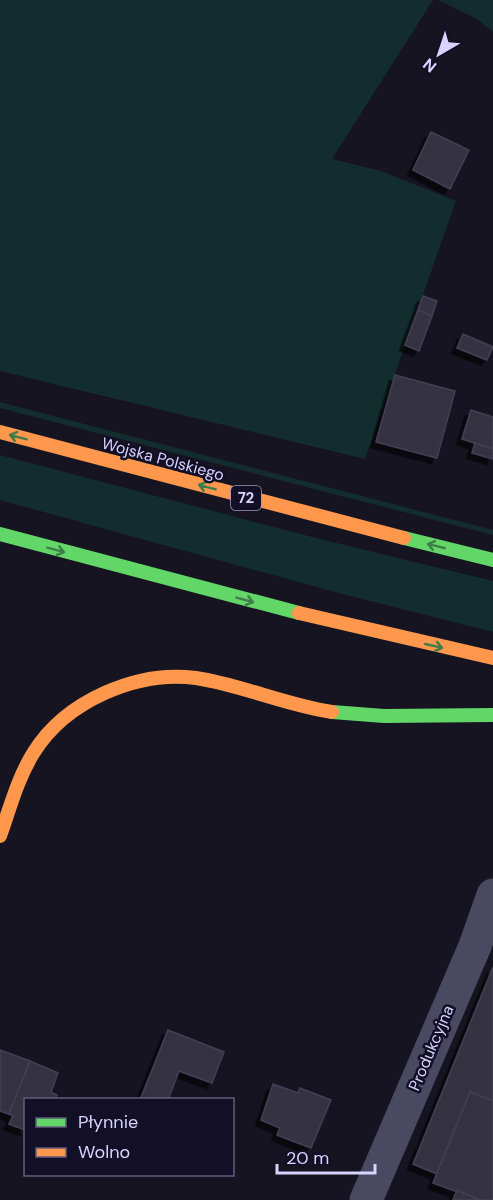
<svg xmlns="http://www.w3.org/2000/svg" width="493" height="1200" font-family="'DM Sans',sans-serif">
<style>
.green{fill:#132c2d}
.building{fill:#343243;stroke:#433f54;stroke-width:1.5;filter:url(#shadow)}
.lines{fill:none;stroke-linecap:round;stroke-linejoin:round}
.street{stroke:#4a4962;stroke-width:33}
.fast{stroke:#63d668;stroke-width:14}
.slow{stroke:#ff974d;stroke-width:14}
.oneway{stroke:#3f7c4a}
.labels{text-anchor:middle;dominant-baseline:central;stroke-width:5;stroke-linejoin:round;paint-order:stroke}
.shield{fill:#130f26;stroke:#9e99be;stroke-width:1.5}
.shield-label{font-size:15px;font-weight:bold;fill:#d9d4ff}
.street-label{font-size:16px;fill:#d9d4ff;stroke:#130f26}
</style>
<defs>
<filter id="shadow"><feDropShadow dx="-5.5" dy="5.5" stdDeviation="0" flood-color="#0009"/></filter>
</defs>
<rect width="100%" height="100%" fill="#161421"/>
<!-- green -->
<g class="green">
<polygon points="0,0 433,0 332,159 381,171 456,201 365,459 0,371"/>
<polygon points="438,0 493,0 493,32 477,19"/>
<polygon points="0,402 493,530 493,535 0,408"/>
<polygon points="0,455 316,538 493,581 493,632 331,591 0,500"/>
</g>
<!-- building -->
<g class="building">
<polygon points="431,132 469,150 450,189 413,170"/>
<polygon points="423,296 437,301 432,316 418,310"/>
<polygon points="418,310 432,316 419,351 405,345"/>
<polygon points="463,334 493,347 487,360 457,348"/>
<polygon points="395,375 455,391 437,458 376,442"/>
<polygon points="471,410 493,417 493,449 462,439"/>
<polygon points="475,443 493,449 493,459 472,453"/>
<polygon points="493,967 493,1101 470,1092 437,1174 413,1164"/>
<polygon points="168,1030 224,1052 212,1083 179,1071 168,1100 140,1100"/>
<polygon points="0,1050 30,1061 9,1114 0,1111"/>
<polygon points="30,1061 58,1073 51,1092 57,1095 55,1100 26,1100 25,1130 9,1124 13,1116 9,1114"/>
<polygon points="273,1084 298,1093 300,1088 331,1100 311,1148 277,1135 280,1128 261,1120"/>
<polygon points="470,1092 493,1101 493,1200 480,1200 433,1183"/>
<polygon points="457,1190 480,1200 453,1200"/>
</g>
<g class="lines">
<!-- street -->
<polyline class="street" points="366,1200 475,946 493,895"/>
<!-- fast -->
<g class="fast">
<polyline points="0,534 299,613"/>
<polyline points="404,538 493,560"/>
<polyline points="332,712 384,716 493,715"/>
</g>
<!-- slow -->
<g class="slow">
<polyline points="0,432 404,538"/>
<polyline points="299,613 493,658"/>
<path d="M 0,836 C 10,808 18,777 34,752 C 66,701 137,670 196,678 C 242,685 285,705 332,712"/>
</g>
</g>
<!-- one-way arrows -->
<defs><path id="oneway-shaft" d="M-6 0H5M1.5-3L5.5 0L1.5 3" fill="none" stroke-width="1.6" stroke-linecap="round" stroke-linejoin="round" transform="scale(1.5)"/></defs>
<g class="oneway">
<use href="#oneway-shaft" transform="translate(18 437) rotate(-165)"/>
<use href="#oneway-shaft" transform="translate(207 487) rotate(-165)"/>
<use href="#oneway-shaft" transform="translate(436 546) rotate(-166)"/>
<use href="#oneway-shaft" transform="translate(56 550) rotate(15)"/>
<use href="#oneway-shaft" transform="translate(245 600) rotate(15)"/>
<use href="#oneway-shaft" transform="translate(434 646) rotate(13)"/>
</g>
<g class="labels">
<!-- shield labels -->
<rect class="shield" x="231" y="486" width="30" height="24" rx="4.5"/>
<g class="shield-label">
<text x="246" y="498">72</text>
</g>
<!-- street labels -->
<g class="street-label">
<text transform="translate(163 459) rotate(15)">Wojska Polskiego</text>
<text transform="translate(431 1048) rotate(-67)">Produkcyjna</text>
</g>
</g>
<!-- legend -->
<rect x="24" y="1098" width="210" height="78" fill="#130f26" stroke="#625e7d" stroke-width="1.5"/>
<rect x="36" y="1118" width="30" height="9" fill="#63d668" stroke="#625e7d" stroke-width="1.5"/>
<text x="78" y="1128" font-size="18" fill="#d9d4ff">Płynnie</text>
<rect x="36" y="1148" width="30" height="9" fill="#ff974d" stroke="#625e7d" stroke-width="1.5"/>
<text x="78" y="1158" font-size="18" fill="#d9d4ff">Wolno</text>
<!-- north arrow -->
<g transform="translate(439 54) rotate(219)" stroke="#130f26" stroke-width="4.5" paint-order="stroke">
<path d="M0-4.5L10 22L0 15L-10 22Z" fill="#d9d4ff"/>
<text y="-9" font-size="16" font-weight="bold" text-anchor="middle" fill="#d9d4ff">N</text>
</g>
<!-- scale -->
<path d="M277 1164v9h98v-9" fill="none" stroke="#d9d4ff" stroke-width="3"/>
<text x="286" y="1164" font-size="18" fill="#d9d4ff" stroke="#130f26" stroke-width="4.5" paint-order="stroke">20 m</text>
</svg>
